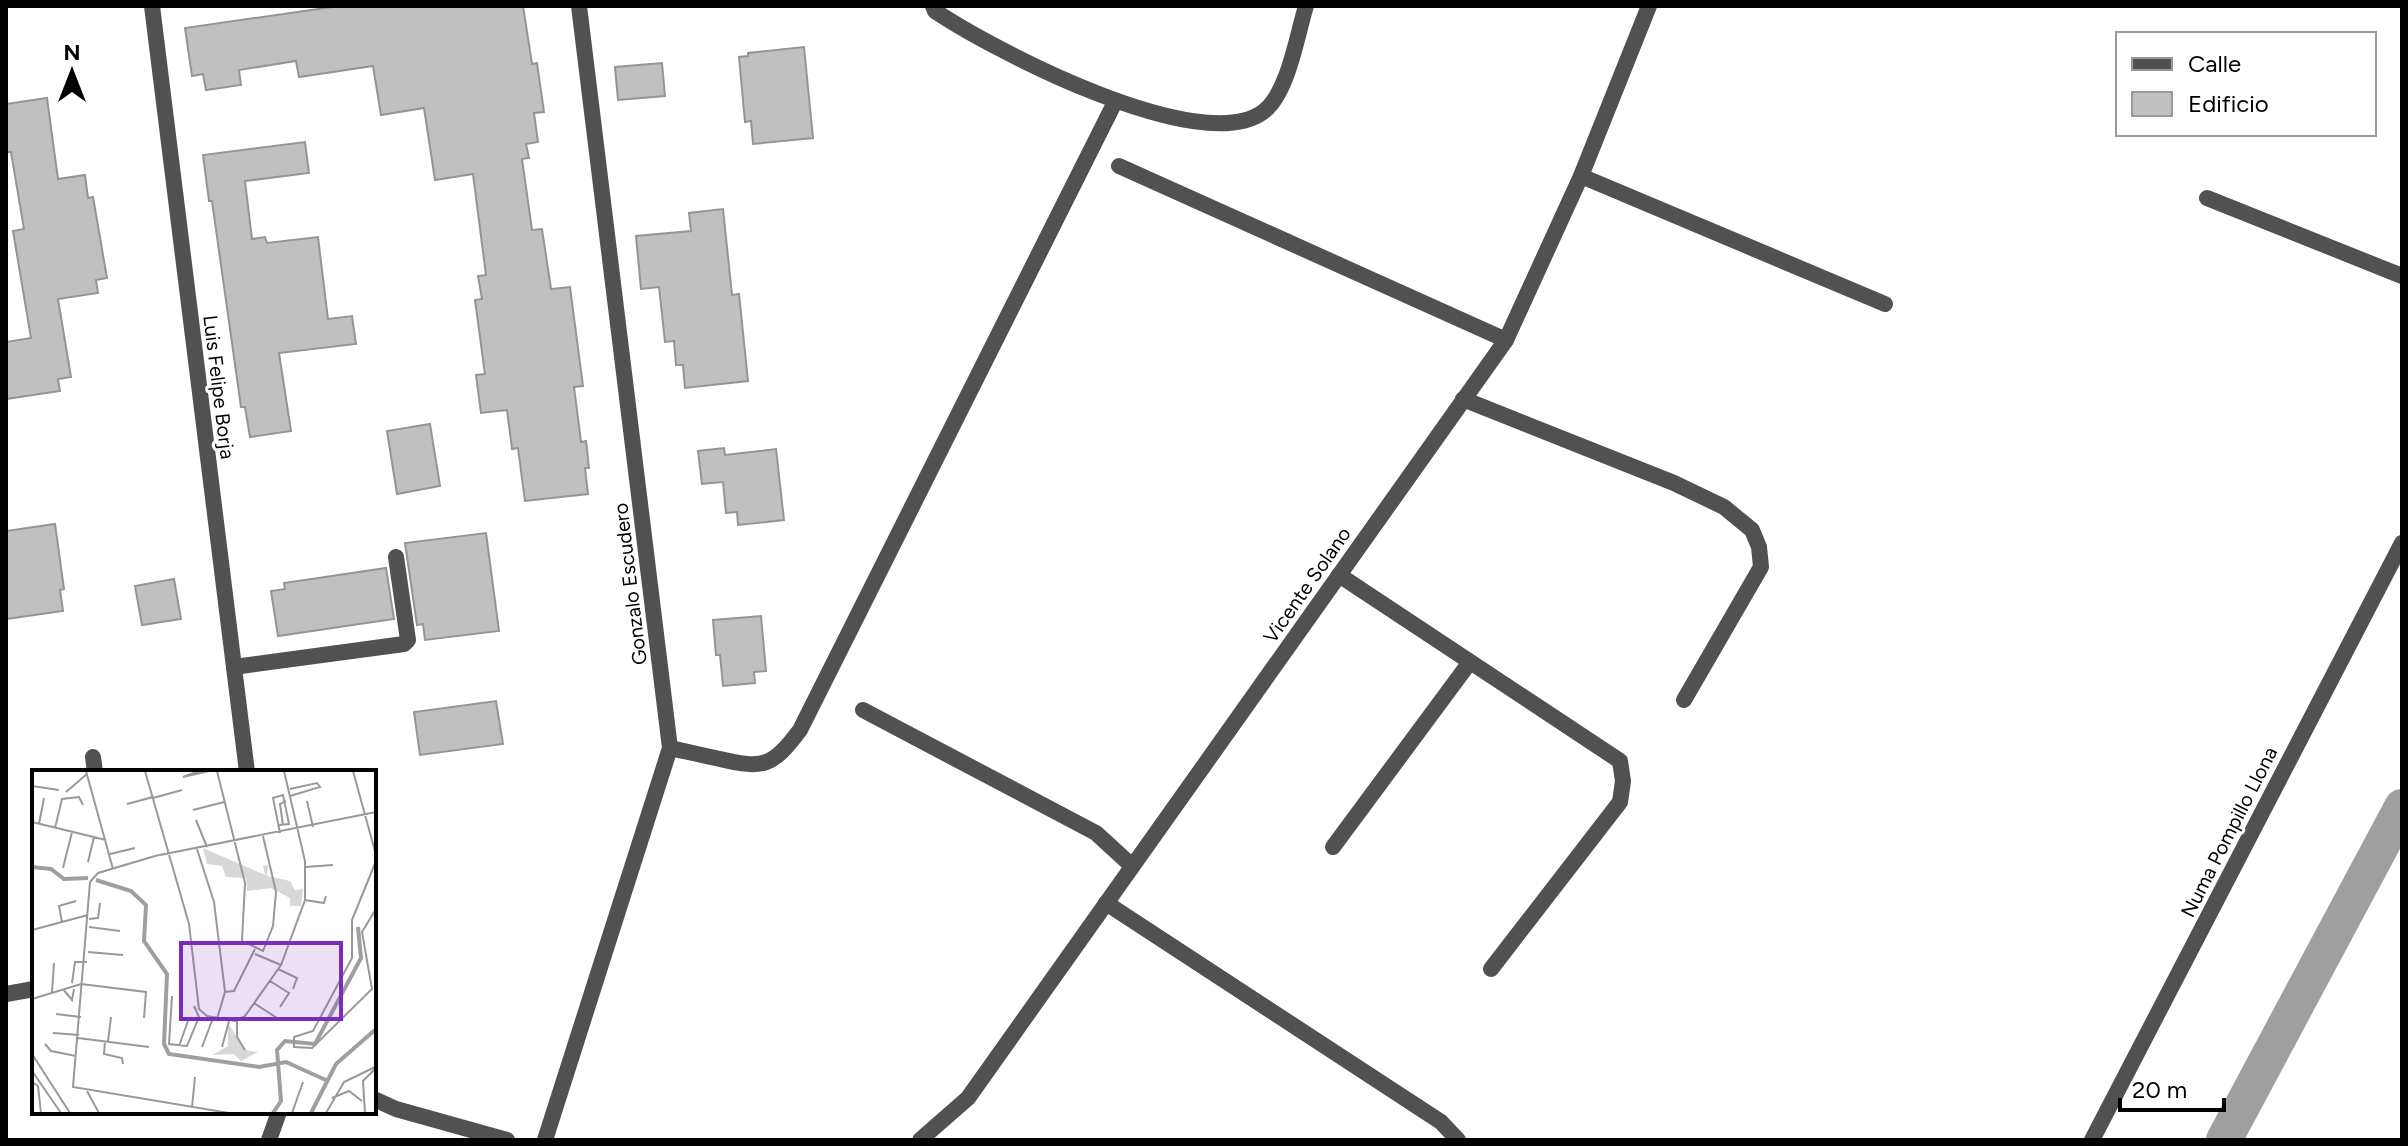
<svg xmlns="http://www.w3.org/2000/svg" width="2408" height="1146" font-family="Figtree,sans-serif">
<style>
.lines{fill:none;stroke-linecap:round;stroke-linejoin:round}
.canal{stroke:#9f9f9f;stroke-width:36}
.building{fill:#c0c0c0;stroke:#959595;stroke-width:2}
.minor{stroke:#515151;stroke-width:16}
.labels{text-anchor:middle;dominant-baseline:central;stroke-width:6;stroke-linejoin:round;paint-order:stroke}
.street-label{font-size:20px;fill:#000;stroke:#fff}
.inset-river{fill:none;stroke:#9f9f9f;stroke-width:4}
.inset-road{fill:none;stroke:#999;stroke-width:2}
.view{fill:#7b2cbf;fill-opacity:0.15;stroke:#7b2cbf;stroke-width:4}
.inset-edge{fill:none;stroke:#000;stroke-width:4}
</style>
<rect width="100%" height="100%" fill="#fff"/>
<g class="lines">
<!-- canal -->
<polyline class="canal" points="2224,1140 2402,807"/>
</g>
<!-- building -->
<g class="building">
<polygon points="339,6 523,6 532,64 537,63 544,112 534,113 538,142 526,144 529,158 522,159 532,230 542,229 551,289 570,287 583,386 574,387 581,442 586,441 589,468 585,468 588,494 525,501 518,448 512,449 507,410 481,413 476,375 485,374 475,300 482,299 478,276 486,275 473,174 435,180 424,108 381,115 373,66 299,77 296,61 239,70 241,85 206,90 203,74 192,76 185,28"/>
<polygon points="804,47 813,138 753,144 751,121 745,122 739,57 748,56 748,53"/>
<polygon points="662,63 665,96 618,100 615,67"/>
<polygon points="47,98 58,179 85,175 88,198 93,197 107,278 96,280 98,293 58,299 71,377 58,379 60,391 6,399 6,342 31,338 13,231 24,229 11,152 6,152 6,104"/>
<polygon points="305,142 309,173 245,181 252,239 265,237 267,243 318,237 328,319 352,316 356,344 279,353 291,431 250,437 245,407 241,407 212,201 209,201 203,155"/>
<polygon points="723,209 732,295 739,294 748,381 685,388 683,365 676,365 674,341 665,342 659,287 641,289 636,236 691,231 689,213"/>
<polygon points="430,424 440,486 397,494 387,431"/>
<polygon points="724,448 725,455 776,449 784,520 738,525 737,512 726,513 723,482 702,484 698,451"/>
<polygon points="55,524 64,589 60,590 63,611 6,619 6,531"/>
<polygon points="486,533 499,631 425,640 423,624 417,625 405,543"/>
<polygon points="386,568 394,619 278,636 271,591 285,589 284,583"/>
<polygon points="174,579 181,619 142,625 135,586"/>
<polygon points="761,616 766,671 754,672 755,683 723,686 720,655 716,655 713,620"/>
<polygon points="496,701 503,744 420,755 414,712"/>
</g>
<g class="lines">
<!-- minor -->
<g class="minor">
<polyline points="152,6 247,772"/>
<path d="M 933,6 L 935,11 C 993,50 1200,158 1263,112 C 1288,94 1297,35 1306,6"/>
<polyline points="1119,166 1506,340"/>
<polyline points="1581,176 1885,304"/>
<polyline points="2207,198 2402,276"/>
<polyline points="1463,399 1674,483 1724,507 1752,530 1759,547 1761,567 1684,700"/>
<polyline points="1339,575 1620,761 1623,781 1620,802 1491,969"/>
<polyline points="234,667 404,644 408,640 396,557"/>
<polyline points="863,710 1096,833 1132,866"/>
<path d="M 670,748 C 687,752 703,755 720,759 C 764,769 772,767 800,730 L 1115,102"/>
<polyline points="93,757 95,772"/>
<polyline points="1333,847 1470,662"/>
<polyline points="1106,903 1441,1122 1458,1140"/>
<polyline points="6,994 34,989"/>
<polyline points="374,1099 396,1109 507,1140"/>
<polyline points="269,1140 279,1112"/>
<polyline points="545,1140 670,748 579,6"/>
<polyline points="920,1140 968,1098 1506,340 1581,176 1649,6"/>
<polyline points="2092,1140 2402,543"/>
</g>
</g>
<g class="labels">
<!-- street labels -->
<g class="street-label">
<text transform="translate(219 387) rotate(83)">Luis Felipe Borja</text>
<text transform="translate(630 584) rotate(-97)">Gonzalo Escudero</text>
<text transform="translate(1307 585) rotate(-55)">Vicente Solano</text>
<text transform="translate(2229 832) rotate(-63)">Numa Pompillo Llona</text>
</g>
</g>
<!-- overview -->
<g transform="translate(32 770)">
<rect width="344" height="344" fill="#fff"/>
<path d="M 171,78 L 233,105 L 231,96 L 236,95 L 235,106 L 258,111 L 263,120 L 271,119 L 269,136 L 258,136 L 258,128 L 239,118 L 215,121 L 214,108 L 194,107 L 190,96 L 175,94 ZM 196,253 L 213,280 L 226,282 L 209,291 L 202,284 L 180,285 L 196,276 Z" fill="#d8d8d8"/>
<path class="inset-river" d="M 0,97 L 19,99 L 32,109 L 56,108M 64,110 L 99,121 L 114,135 L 112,171 L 135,204 L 132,274 L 137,284 L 227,297 L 254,292 L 296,311M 241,343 L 249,331 L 245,280 L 253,271 L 283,274 L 329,188 L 326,157M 279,343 L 304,294 L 344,259"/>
<path class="inset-road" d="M 54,1 L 81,99M 113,1 L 157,154 L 167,239 L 175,246 L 203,251 L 213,246 L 249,195 L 273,130 L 273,91 L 252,1M 167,1 L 151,7 L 177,1M 185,1 L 213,113 L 210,171 L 231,181 L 241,156 L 244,122 L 231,66M 321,1 L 344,85M 0,16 L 27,20M 34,22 L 55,4M 258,26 L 288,17 L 285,13 L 258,19M 121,28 L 150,20M 275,31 L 281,57M 95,34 L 121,27M 161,40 L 192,32M 164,50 L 175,77M 0,52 L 74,70M 7,54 L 12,28M 247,55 L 257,54 L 251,25 L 241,28 L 248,63M 251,55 L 248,34 L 254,31M 23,58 L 30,29 L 47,27 L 51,35M 165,79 L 182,132 L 193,222 L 185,249M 78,84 L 103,78M 344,91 L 320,150 L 320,188 L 281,261 L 262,267 L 262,277 L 280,278 L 340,219 L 330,162 L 344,139M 56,92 L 62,67M 273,97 L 301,95M 31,98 L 40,62M 273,130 L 292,133 L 294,126M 57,149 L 66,148 L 68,133M 30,152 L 27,136 L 44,131M 57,157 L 88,161M 0,160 L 56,145M 56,182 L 91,185M 223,184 L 249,195M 246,199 L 265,208 L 261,219M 238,211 L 257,223 L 248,237M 40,213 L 43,192 L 55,192M 31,219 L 40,230 L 42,219M 20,222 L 22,193M 193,222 L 202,221 L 223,179M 140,226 L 137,274 L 155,276 L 167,247 L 162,236M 0,229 L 49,214 L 114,222 L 112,248M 222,233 L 248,250M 24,244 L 49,247M 205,250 L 205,267 L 213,280M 21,263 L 47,265M 46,268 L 117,277M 73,271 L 72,284 L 90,288 L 91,294M 76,272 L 79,247M 13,274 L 19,281 L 44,286M 147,276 L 156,251M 170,277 L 181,248M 190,277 L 197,251M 0,284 L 38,343M 0,301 L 29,343M 0,312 L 6,316 L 9,343M 55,321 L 67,343M 300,328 L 317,321 L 330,331M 160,337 L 163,307M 197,343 L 41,317 L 58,112 L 66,103 L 123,86 L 344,42M 260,343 L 271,312M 294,343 L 312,312 L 343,297M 333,343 L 331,311 L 344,298"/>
<path class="view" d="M 149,173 L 309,173 L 309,249 L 149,249 Z"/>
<rect width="344" height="344" class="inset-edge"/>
</g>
<!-- border -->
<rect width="2408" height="1146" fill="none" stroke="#000000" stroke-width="16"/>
<!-- legend -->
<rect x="2116" y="32" width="260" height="104" fill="#ffffff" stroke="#999999" stroke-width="2"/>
<rect x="2132" y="58" width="40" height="12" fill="#515151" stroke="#999999" stroke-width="2"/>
<text x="2188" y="72" font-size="24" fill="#000000">Calle</text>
<rect x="2132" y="92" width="40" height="24" fill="#c0c0c0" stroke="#999999" stroke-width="2"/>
<text x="2188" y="112" font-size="24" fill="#000000">Edificio</text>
<!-- north arrow -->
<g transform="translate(72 72)" stroke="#ffffff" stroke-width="6" paint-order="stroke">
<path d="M0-6L14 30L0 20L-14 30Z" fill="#000000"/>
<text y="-12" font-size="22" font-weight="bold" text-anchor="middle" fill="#000000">N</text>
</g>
<!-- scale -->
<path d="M2120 1098v12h104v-12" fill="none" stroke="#000000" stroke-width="4"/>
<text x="2132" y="1098" font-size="24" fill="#000000" stroke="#ffffff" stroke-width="6" paint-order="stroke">20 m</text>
</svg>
